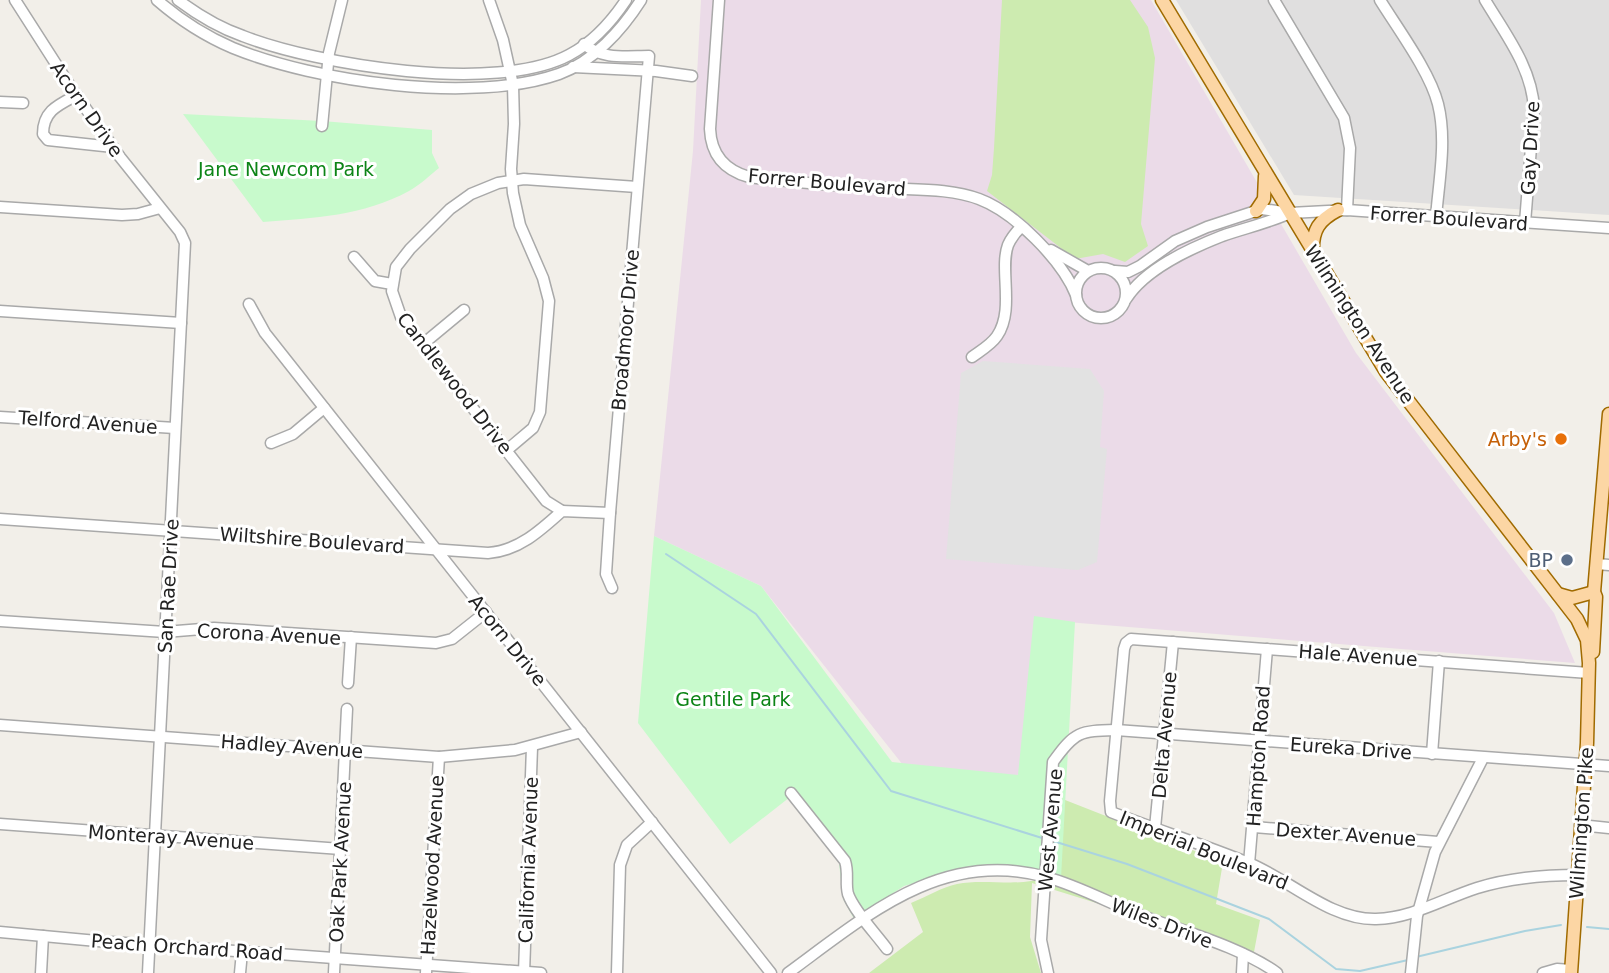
<svg xmlns="http://www.w3.org/2000/svg" width="1609" height="973" font-family="'DejaVu Sans',sans-serif">
<style>
.residential{fill:#e0dfdf}
.industrial{fill:#ebdbe8}
.grass{fill:#cdebb0}
.park{fill:#c8facc}
.parking{fill:#e2e2e2}
.lines{fill:none;stroke-linecap:round;stroke-linejoin:round}
.stream{stroke:#aad3df;stroke-width:2}
.minor-casing{stroke:#a9a9a9;stroke-width:13}
.major-casing{stroke:#a06b00;stroke-width:15}
.minor{stroke:#fff;stroke-width:10}
.major{stroke:#fcd6a4;stroke-width:12}
.food-dot{fill:#e8710a;stroke:#fff;stroke-width:2.5}
.service-dot{fill:#5c6f8a;stroke:#fff;stroke-width:2.5}
.labels{text-anchor:middle;dominant-baseline:central;stroke-width:6;stroke-linejoin:round;paint-order:stroke}
.street-label{font-size:19px;fill:#222;stroke:#fff}
.park-label{font-size:19px;fill:#0c8416;stroke:#fff}
.food-label{font-size:19px;fill:#c56008;stroke:#fff;text-anchor:end}
.service-label{font-size:19px;fill:#4e5e75;stroke:#fff;text-anchor:end}
</style>
<rect width="100%" height="100%" fill="#f2efe9"/>
<!-- residential -->
<polygon class="residential" points="1176,0 1609,0 1609,215 1294,195"/>
<!-- industrial -->
<polygon class="industrial" points="701,0 1151,0 1356,353 1554,613 1575,663 1054,621 1016,799 903,765 761,586 654,536 693,151"/>
<!-- grass -->
<g class="grass">
<polygon points="1002,0 1130,0 1148,27 1155,58 1141,224 1148,246 1125,262 1103,254 1075,259 987,191 992,175 994,148"/>
<path d="M 1032,787 L 1223,862 L 1216,904 L 1260,920 L 1254,952 L 1032,883 L 1030,937 L 1041,973 L 869,973 L 923,932 L 911,903 C 926,897 942,887 957,884 C 986,878 1020,888 1045,877 Z"/>
</g>
<!-- park -->
<g class="park">
<path d="M 183,114 L 322,121 L 432,130 L 432,153 L 439,168 C 430,175 420,185 409,191 C 363,216 314,218 263,222 Z"/>
<polygon points="654,536 761,586 892,762 1018,775 1034,616 1075,622 1061,878 960,870 904,886 854,919 843,899 839,863 790,797 730,844 638,723"/>
</g>
<!-- parking -->
<polygon class="parking" points="983,361 1090,369 1104,391 1100,447 1107,449 1097,562 1078,570 946,559 961,373"/>
<g class="lines">
<!-- stream -->
<g class="stream">
<polyline points="666,554 756,614 891,791 1042,838"/>
<polyline points="1053,841 1127,864 1269,919 1336,969 1360,971 1408,960"/>
<polyline points="1587,927 1609,929"/>
<polyline points="1416,957 1525,931 1561,925"/>
</g>
<defs>
<g id="minor">
<polyline points="15,0 72,89 120,157 180,232 185,243 148,973"/>
<path d="M 157,0 C 180,20 205,36 233,48 C 316,82 473,104 559,74 C 593,62 622,30 641,0"/>
<path d="M 178,0 C 198,15 220,28 243,36 C 318,65 496,94 569,55 C 592,43 612,21 626,0"/>
<polyline points="489,0 503,40 513,85 514,124 511,169 513,193 520,225 543,278 549,301 540,412 533,428 507,450"/>
<path d="M 719,0 L 710,129 C 711,154 724,170 749,177 C 793,182 838,186 883,188 C 914,190 950,188 979,199 C 1014,212 1062,260 1076,295"/>
<polyline points="1274,0 1344,118 1350,148 1347,210"/>
<path d="M 1380,0 C 1398,29 1430,72 1438,104 C 1447,140 1439,180 1436,217"/>
<path d="M 1485,0 C 1506,35 1532,68 1534,109 L 1525,223"/>
<path d="M 584,44 C 602,60 626,56 649,56 L 610,513 L 606,574 L 612,588"/>
<polyline points="573,67 656,71 692,76"/>
<path d="M 77,95 C 58,105 43,111 43,134 L 48,140 L 113,147"/>
<polyline points="0,102 23,103"/>
<polyline points="322,126 329,53 342,0"/>
<polyline points="0,207 122,215 138,214 160,208"/>
<polyline points="1051,250 1088,271"/>
<polyline points="354,257 375,281 392,284"/>
<circle cx="1101" cy="293" r="25"/>
<polyline points="1115,271 1128,272 1140,266 1175,241 1207,227 1262,209 1290,213 1347,210 1609,228"/>
<path d="M 1126,299 C 1145,269 1189,249 1222,236 C 1245,228 1268,223 1290,213"/>
<polyline points="249,304 265,333 771,973"/>
<polyline points="0,311 181,323"/>
<polyline points="423,344 464,310"/>
<path d="M 972,357 C 980,351 991,345 997,336 C 1015,310 999,269 1008,245 C 1011,238 1016,232 1021,227"/>
<polyline points="0,417 175,428"/>
<polyline points="271,443 293,434 324,408"/>
<polyline points="562,511 546,501 401,317 392,291 396,267 410,249 450,209 471,194 498,183 524,179 637,187"/>
<path d="M 0,519 L 488,553 C 518,551 540,531 562,511 L 610,513"/>
<polyline points="1597,564 1609,565"/>
<polyline points="0,621 165,632 214,628 436,643 452,639 486,612"/>
<polyline points="348,683 351,637"/>
<polyline points="0,725 439,757 515,750 581,732"/>
<polyline points="1432,754 1439,661"/>
<path d="M 791,793 L 845,861 C 849,873 845,883 848,894 C 854,911 876,934 887,949"/>
<polyline points="0,824 341,849"/>
<polyline points="1580,825 1609,828"/>
<polyline points="1254,827 1438,842"/>
<polyline points="1155,828 1173,642"/>
<polyline points="1249,864 1267,649"/>
<path d="M 1577,875 C 1544,875 1509,878 1477,888 C 1443,899 1412,918 1376,919 C 1331,920 1291,881 1251,864 C 1205,845 1157,830 1111,812 L 1110,801 L 1124,649 L 1126,643 L 1131,639 L 1589,673"/>
<polyline points="0,932 97,941 541,973"/>
<polyline points="41,973 43,936"/>
<polyline points="240,973 242,952"/>
<polyline points="334,973 347,709"/>
<polyline points="426,973 439,757"/>
<polyline points="524,973 532,747"/>
<polyline points="617,973 620,865 627,845 652,822"/>
<path d="M 788,973 C 866,916 942,848 1046,877 C 1079,886 1109,903 1140,915 C 1182,931 1241,947 1277,973"/>
<path d="M 1048,973 L 1041,940 L 1053,762 C 1075,731 1080,731 1116,730 L 1609,766"/>
<polyline points="1242,973 1243,954"/>
<polyline points="1411,973 1417,916 1435,852 1483,758"/>
<polyline points="1543,973 1557,969 1571,970"/>
</g>
<g id="major">
<polyline points="1162,0 1386,372 1577,619 1587,640 1589,663 1587,743 1571,973"/>
<polyline points="1256,211 1264,199 1265,176"/>
<path d="M 1313,252 C 1312,230 1319,220 1338,210"/>
<polyline points="1558,594 1572,598 1594,592"/>
<polyline points="1593,652 1596,597 1594,592 1609,414"/>
</g>
</defs>
<!-- minor casing -->
<use href="#minor" class="minor-casing"/>
<!-- major casing -->
<use href="#major" class="major-casing"/>
<!-- minor -->
<use href="#minor" class="minor"/>
<!-- major -->
<use href="#major" class="major"/>
</g>
<!-- markers -->
<circle class="food-dot" cx="1561" cy="439" r="7"/>
<circle class="service-dot" cx="1567" cy="560" r="7"/>
<g class="labels">
<!-- street labels -->
<g class="street-label">
<text transform="translate(87 109) rotate(55)">Acorn Drive</text>
<text transform="translate(1530 148) rotate(-87)">Gay Drive</text>
<text transform="translate(827 182) rotate(5)">Forrer Boulevard</text>
<text transform="translate(1449 218) rotate(4)">Forrer Boulevard</text>
<text transform="translate(1360 324) rotate(57)">Wilmington Avenue</text>
<text transform="translate(625 330) rotate(-85)">Broadmoor Drive</text>
<text transform="translate(455 383) rotate(52)">Candlewood Drive</text>
<text transform="translate(88 422) rotate(4)">Telford Avenue</text>
<text transform="translate(312 540) rotate(4)">Wiltshire Boulevard</text>
<text transform="translate(168 586) rotate(-87)">San Rae Drive</text>
<text transform="translate(269 634) rotate(3)">Corona Avenue</text>
<text transform="translate(508 640) rotate(51)">Acorn Drive</text>
<text transform="translate(1358 655) rotate(4)">Hale Avenue</text>
<text transform="translate(1164 735) rotate(-85)">Delta Avenue</text>
<text transform="translate(292 746) rotate(4)">Hadley Avenue</text>
<text transform="translate(1351 748) rotate(4)">Eureka Drive</text>
<text transform="translate(1258 756) rotate(-86)">Hampton Road</text>
<text transform="translate(1581 823) rotate(-86)">Wilmington Pike</text>
<text transform="translate(1050 830) rotate(-85)">West Avenue</text>
<text transform="translate(1346 834) rotate(4)">Dexter Avenue</text>
<text transform="translate(171 837) rotate(4)">Monteray Avenue</text>
<text transform="translate(1204 850) rotate(22)">Imperial Boulevard</text>
<text transform="translate(528 860) rotate(-88)">California Avenue</text>
<text transform="translate(340 862) rotate(-87)">Oak Park Avenue</text>
<text transform="translate(432 865) rotate(-87)">Hazelwood Avenue</text>
<text transform="translate(1162 923) rotate(21)">Wiles Drive</text>
<text transform="translate(187 947) rotate(4)">Peach Orchard Road</text>
</g>
<!-- park labels -->
<g class="park-label">
<text x="286" y="169">Jane Newcom Park</text>
<text x="733" y="699">Gentile Park</text>
</g>
<!-- food labels -->
<g class="food-label">
<text x="1547" y="439">Arby's</text>
</g>
<!-- service labels -->
<g class="service-label">
<text x="1553" y="560">BP</text>
</g>
</g>
</svg>
